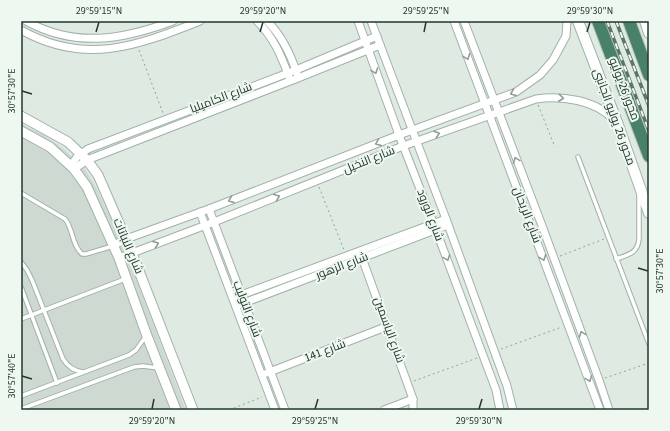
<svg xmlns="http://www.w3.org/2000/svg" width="670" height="431" font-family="'Source Sans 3',Cairo,sans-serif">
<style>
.built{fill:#cdd9d1}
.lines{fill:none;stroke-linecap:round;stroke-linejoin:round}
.service-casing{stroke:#a2b1a9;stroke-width:5.5}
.minor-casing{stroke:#a2b1a9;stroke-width:9}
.tertiary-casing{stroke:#a2b1a9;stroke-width:11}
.secondary-casing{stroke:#9fb5a8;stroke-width:12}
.trunk-casing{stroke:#bcc4c0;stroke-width:14}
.path{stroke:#80ad95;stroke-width:1;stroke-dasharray:2 3;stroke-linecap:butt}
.service{stroke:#fff;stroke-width:3.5}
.minor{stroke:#fff;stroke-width:7}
.tertiary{stroke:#fff;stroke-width:9}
.secondary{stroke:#fff;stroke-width:10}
.trunk{stroke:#498168;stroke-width:12}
.rail-casing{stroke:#5b7568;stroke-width:3.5}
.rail{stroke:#eff7f1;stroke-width:2;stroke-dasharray:6;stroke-linecap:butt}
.oneway{stroke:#909c96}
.ticks{fill:none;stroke:#21392d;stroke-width:1.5}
.labels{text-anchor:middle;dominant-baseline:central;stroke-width:4;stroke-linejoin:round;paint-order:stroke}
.street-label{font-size:12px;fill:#21392d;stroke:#eff7f1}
.neatline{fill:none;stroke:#21392d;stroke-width:1.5}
.ticks-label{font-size:10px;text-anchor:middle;fill:#21392d}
</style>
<rect width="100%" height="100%" fill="#dfeae3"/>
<!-- built -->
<polygon class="built" points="21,124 44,135 65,150 85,169 97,189 124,247 186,410 21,410"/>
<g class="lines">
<defs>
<g id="service">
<polyline points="578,157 649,344"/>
<path d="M 21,193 L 65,219 C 73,228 72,246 82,254 L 86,254 L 113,246"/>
<path d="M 616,259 C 628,255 638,253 639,239 L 639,195"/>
<path d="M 21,262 L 27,270 L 32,280 L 63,359 C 68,367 74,371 83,372"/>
<polyline points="21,287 57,383"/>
<polyline points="21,319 125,279"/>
<polyline points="21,396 129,355 136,350 146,336"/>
<polyline points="21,409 134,367 143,366 158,368"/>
</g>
<g id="minor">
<path d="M 26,21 C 75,48 122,40 173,21"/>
<path d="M 257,21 C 274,38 281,55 289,77"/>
<path d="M 267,21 C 282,36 291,55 297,74"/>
<polyline points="358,21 399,135 436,230 496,390 500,410"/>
<polyline points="371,21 446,219 507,386 513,410"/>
<polyline points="454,21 600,410"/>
<polyline points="464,21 541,223 599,380 609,410"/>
<path d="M 21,30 C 85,66 137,46 200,21"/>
<polyline points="71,165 77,157 88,149 296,70 377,36"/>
<polyline points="74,169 87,160 298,78 380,45"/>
<polyline points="209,209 285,410"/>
<polyline points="200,212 275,410"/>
<polyline points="114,245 126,239 209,209 399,135 516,92 540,75 553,60 566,36 567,21"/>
<polyline points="361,255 413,399 413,410"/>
<path d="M 119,258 L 214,222 L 403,146 L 536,99 C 561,95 596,100 614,120"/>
<polyline points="233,298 446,219"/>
<polyline points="236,306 448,225"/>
<polyline points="267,373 388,326"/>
<polyline points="384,410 413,399"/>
</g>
<g id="tertiary">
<polyline points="21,116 68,142 87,160 98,175 132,253 193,410"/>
<polyline points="21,131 50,147 74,169 87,187 119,258 147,336 176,410"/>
</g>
<g id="secondary">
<polyline points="578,21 618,125 649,213"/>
<polyline points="645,21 649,33"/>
</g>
<g id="trunk">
<polyline points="598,21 649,156"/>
<polyline points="629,21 649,75"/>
</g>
</defs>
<!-- service casing -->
<use href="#service" class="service-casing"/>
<!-- minor casing -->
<use href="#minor" class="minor-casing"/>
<!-- tertiary casing -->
<use href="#tertiary" class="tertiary-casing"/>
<!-- secondary casing -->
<use href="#secondary" class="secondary-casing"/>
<!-- trunk casing -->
<use href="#trunk" class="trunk-casing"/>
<!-- path -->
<g class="path">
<polyline points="139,50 163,113"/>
<polyline points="538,105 555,147"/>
<polyline points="319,187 344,250"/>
<polyline points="560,256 604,239"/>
<polyline points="501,349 562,327"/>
<polyline points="605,378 649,363"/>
<polyline points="414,381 477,358"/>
<polyline points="229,410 262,397"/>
</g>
<!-- service -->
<use href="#service" class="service"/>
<!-- minor -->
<use href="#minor" class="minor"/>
<!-- tertiary -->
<use href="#tertiary" class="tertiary"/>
<!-- secondary -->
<use href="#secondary" class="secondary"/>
<!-- trunk -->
<use href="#trunk" class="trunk"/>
<defs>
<g id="rail">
<polyline points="607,21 649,131"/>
<polyline points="616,21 649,106"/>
</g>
</defs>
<!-- rail casing -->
<use href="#rail" class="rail-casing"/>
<!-- rail -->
<use href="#rail" class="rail"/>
</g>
<!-- one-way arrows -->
<defs><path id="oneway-chevron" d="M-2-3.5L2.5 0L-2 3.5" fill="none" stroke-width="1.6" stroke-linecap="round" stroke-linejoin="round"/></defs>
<g class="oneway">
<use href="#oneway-chevron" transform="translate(467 57) rotate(69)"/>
<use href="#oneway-chevron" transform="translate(375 71) rotate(70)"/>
<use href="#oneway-chevron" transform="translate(513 93) rotate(157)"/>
<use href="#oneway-chevron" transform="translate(561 98) rotate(6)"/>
<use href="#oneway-chevron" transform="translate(437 134) rotate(-19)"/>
<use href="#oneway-chevron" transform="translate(378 143) rotate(159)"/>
<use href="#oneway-chevron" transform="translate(516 160) rotate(-111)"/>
<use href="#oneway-chevron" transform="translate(277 197) rotate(-22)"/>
<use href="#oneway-chevron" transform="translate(231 200) rotate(159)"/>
<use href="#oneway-chevron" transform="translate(156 244) rotate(-21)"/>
<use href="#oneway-chevron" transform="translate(447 258) rotate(69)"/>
<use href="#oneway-chevron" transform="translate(543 258) rotate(69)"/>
<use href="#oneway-chevron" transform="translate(582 334) rotate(-110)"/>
<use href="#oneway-chevron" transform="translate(589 379) rotate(69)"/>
</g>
<!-- ticks -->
<path class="ticks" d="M 96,32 L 99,22M 260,32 L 263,22M 424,32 L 426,22M 587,32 L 590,22M 22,91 L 32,94M 638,268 L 648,271M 22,376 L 32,379M 152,409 L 154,399M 315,409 L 318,399M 479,409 L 482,399"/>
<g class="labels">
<!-- street labels -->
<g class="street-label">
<text transform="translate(624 89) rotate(69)">محور 26 يوليو</text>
<text transform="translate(221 98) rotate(-21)">شارع الكاميليا</text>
<text transform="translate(614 117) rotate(70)">محور 26 يوليو الجانبى</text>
<text transform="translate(369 160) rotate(-22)">شارع النخيل</text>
<text transform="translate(430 215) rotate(69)">شارع الورود</text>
<text transform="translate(527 215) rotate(69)">شارع الريحان</text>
<text transform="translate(128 246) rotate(67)">شارع النباتات</text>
<text transform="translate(342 266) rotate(-21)">شارع الزهور</text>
<text transform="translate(247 309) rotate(69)">شارع التوليب</text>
<text transform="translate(389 330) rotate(70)">شارع الياسمين</text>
<text transform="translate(325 351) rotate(-21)">شارع 141</text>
</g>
</g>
<!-- border -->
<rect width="670" height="431" fill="none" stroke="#eff7f1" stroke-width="44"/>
<rect x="22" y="22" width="626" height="387" class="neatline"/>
<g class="ticks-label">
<text x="99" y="14">29°59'15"N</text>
<text x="263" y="14">29°59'20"N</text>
<text x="426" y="14">29°59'25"N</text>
<text x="590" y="14">29°59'30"N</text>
<text transform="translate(11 91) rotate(-90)" y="4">30°57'30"E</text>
<text transform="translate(659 271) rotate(-90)" y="4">30°57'30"E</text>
<text transform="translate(11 376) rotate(-90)" y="4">30°57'40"E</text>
<text x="152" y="424">29°59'20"N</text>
<text x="315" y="424">29°59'25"N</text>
<text x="479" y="424">29°59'30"N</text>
</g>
</svg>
